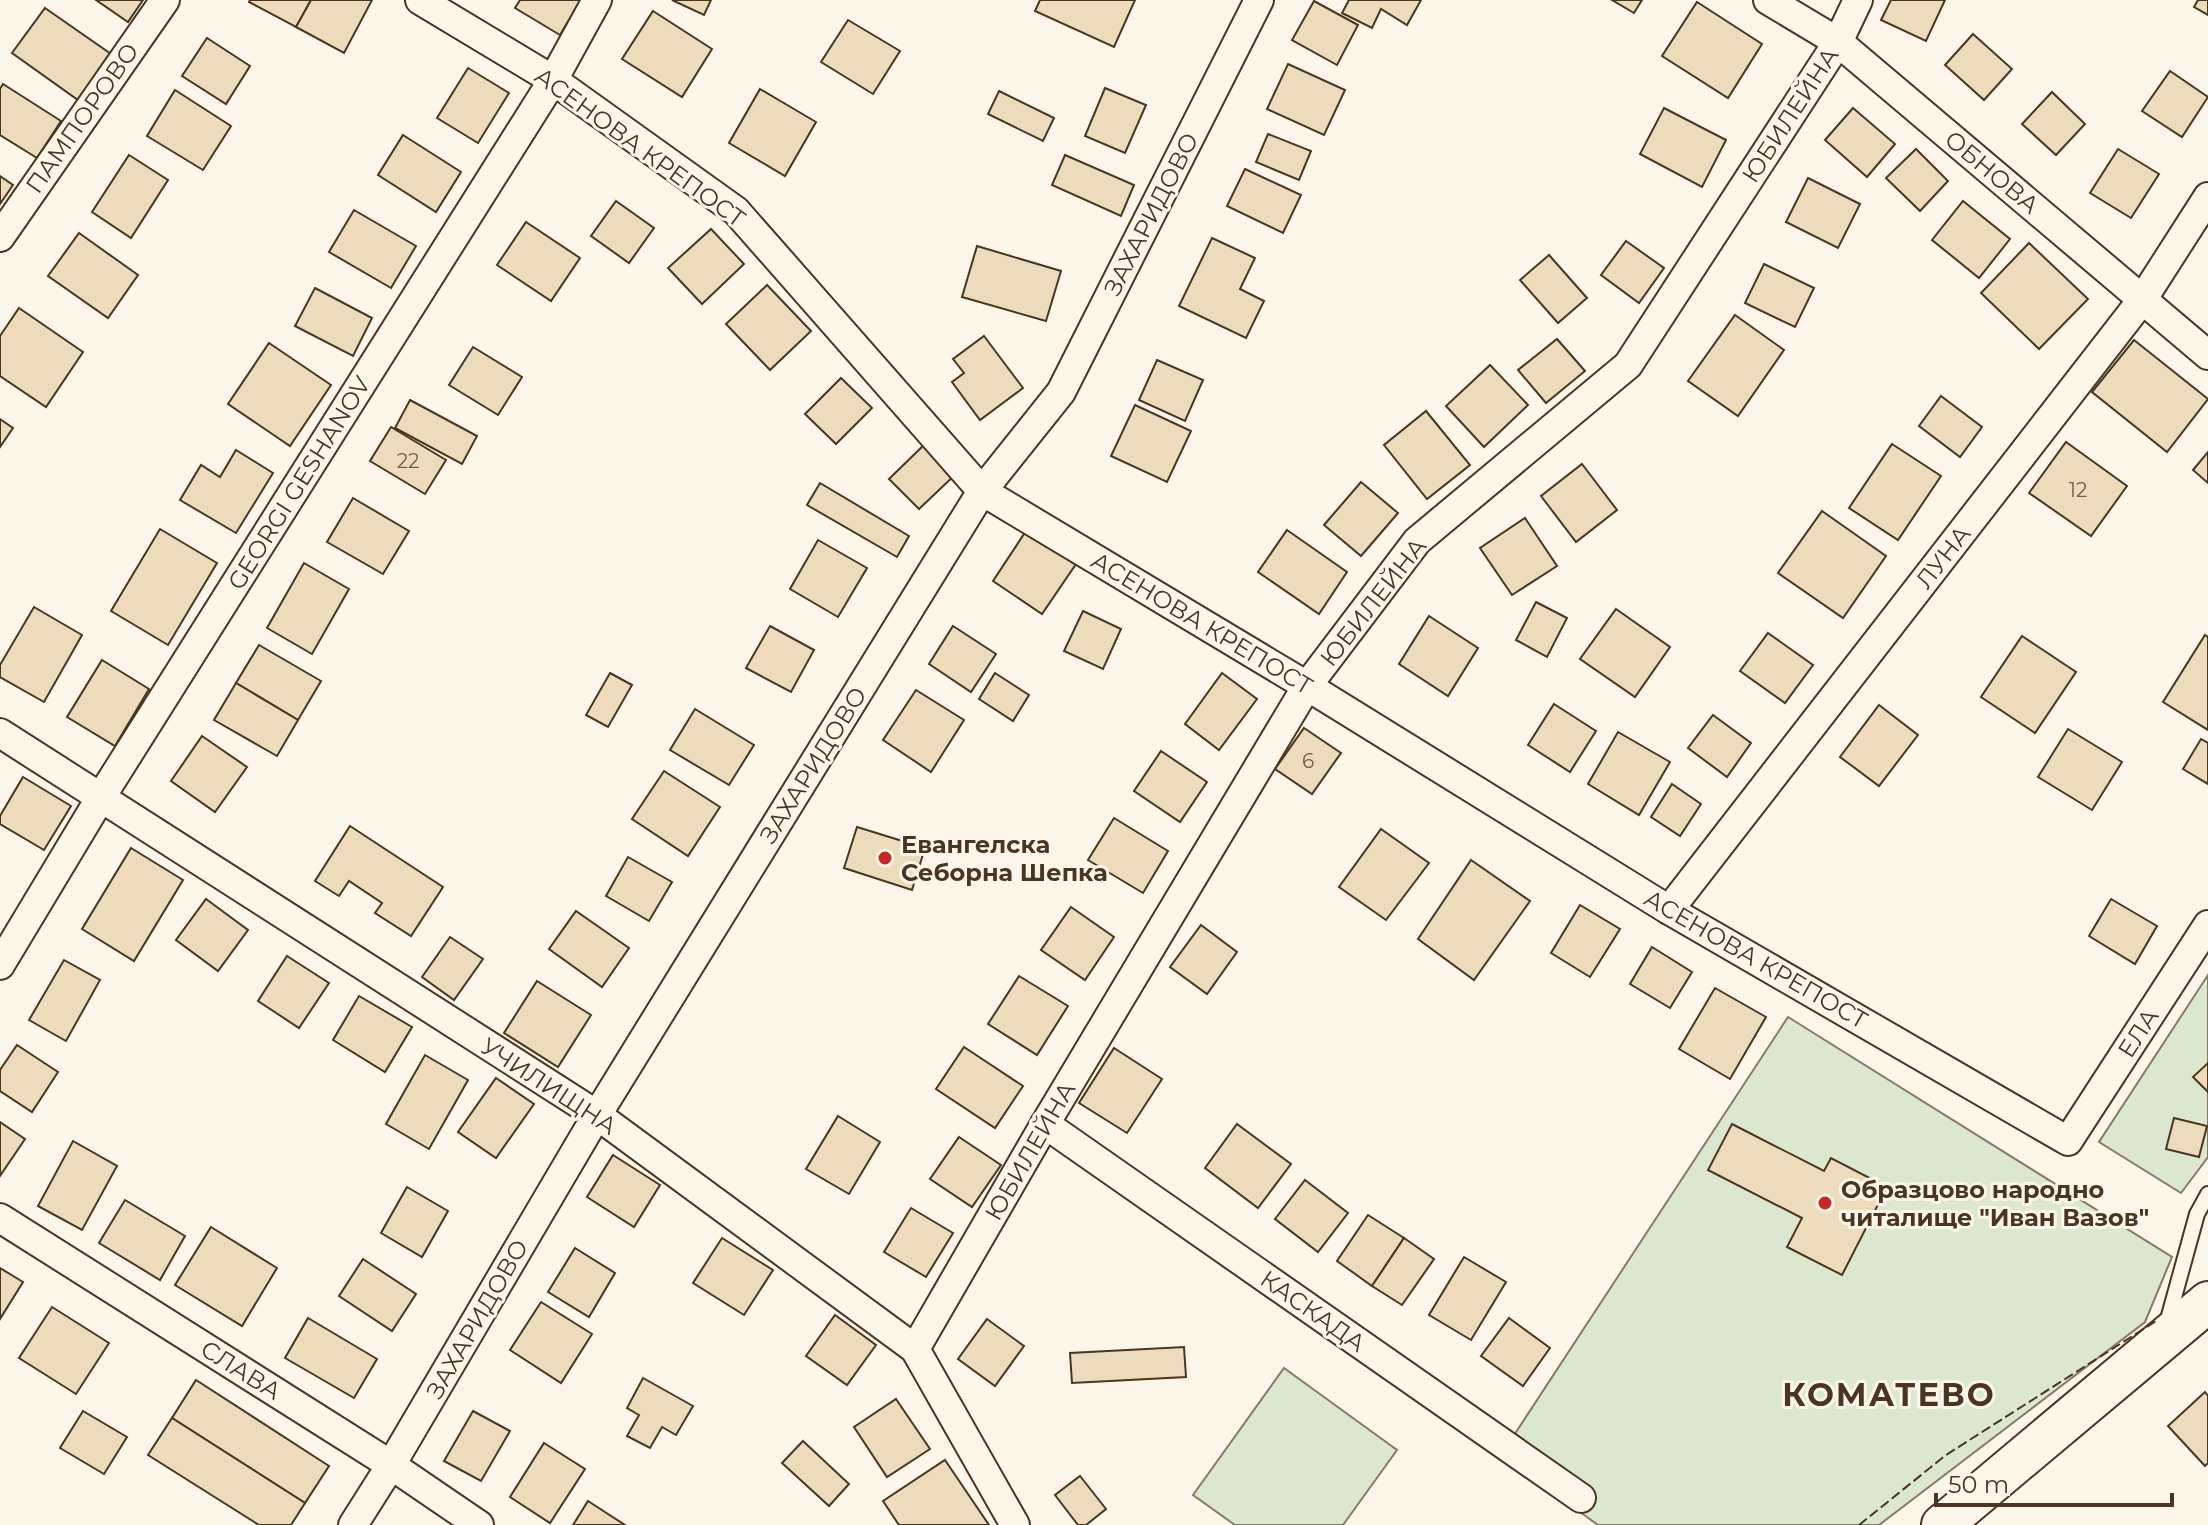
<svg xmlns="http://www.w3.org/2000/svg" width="2208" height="1525" font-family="Montserrat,sans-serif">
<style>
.green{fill:#dce7d0;stroke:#887966;stroke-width:2}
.building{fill:#ecdcbc;stroke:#4a3520;stroke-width:2}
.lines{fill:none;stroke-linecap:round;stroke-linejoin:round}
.service-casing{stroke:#4a3520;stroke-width:18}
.minor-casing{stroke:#4a3520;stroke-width:32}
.secondary-casing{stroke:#4a3520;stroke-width:44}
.service{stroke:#fbf6e9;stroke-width:14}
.minor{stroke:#fbf6e9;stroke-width:28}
.secondary{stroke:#fbf6e9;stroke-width:40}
.fence{stroke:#4a3520;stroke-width:2;stroke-dasharray:10 4;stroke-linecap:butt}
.poi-dot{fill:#c62828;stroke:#fbf6e9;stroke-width:3}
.labels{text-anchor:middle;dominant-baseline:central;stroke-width:6;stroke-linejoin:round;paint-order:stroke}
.number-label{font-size:20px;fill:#725f47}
.street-label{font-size:24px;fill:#4a3520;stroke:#fbf6e9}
.poi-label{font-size:24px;font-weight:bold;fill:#4a3520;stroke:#fbf6e9;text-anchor:start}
.district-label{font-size:32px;font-weight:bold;letter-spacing:2px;fill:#4a3520;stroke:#fbf6e9}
</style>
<rect width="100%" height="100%" fill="#fbf6e9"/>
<!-- green -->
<g class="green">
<polygon points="2208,975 2208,1157 2181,1193 2099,1142"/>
<polygon points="1788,1017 2172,1257 2145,1322 1879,1525 1598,1525 1501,1455"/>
<polygon points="1284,1368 1397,1450 1343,1525 1235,1525 1193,1495"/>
</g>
<!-- building -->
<g class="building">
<polygon points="96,0 143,0 128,22"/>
<polygon points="250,0 311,0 296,27 249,2"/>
<polygon points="311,0 372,0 344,53 296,27"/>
<polygon points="520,0 581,0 560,35 515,8"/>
<polygon points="672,0 711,0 704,15"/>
<polygon points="1040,0 1135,0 1114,47 1035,11"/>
<polygon points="1349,0 1421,0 1407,25 1381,9 1372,28 1342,13"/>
<polygon points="1612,0 1642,0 1634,13"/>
<polygon points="1891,0 1945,0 1926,41 1881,20"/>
<polygon points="2198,0 2208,0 2208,15 2194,7"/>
<polygon points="1314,1 1358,25 1337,65 1292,40"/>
<polygon points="1697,2 1762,44 1728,98 1662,56"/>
<polygon points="45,8 111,54 78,100 12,53"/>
<polygon points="653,11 712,49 682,97 622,59"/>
<polygon points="848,20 900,51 873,94 821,62"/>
<polygon points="1973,34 2012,69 1984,100 1945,65"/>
<polygon points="207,38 250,66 226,104 182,76"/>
<polygon points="1288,64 1345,90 1324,135 1267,109"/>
<polygon points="468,68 509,93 478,143 437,118"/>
<polygon points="2170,71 2208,97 2182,137 2142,111"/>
<polygon points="3,84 61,121 37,158 0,135 0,89"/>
<polygon points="1105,88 1146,105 1125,153 1085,136"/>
<polygon points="760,89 816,122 785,176 729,143"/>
<polygon points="175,90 231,126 203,170 147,136"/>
<polygon points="999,91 1054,118 1043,141 988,114"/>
<polygon points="2052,92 2085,124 2056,155 2022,124"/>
<polygon points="1664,108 1726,140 1702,187 1640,154"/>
<polygon points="1853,108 1895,144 1867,177 1825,140"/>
<polygon points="1268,134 1311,151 1299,180 1256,162"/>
<polygon points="403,135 461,172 436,212 378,175"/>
<polygon points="1916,149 1948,181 1920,211 1886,178"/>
<polygon points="2118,149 2159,174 2131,218 2090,193"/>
<polygon points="129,155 168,180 131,238 92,212"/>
<polygon points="1065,155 1134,185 1121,216 1052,185"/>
<polygon points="1245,169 1301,195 1283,233 1227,206"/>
<polygon points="0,176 13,185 0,204"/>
<polygon points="1808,178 1860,204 1838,248 1786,222"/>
<polygon points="616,201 654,228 629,263 591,236"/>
<polygon points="1963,201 2010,239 1979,278 1932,240"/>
<polygon points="354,210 416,246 391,288 329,252"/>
<polygon points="526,222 580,258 551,301 497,265"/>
<polygon points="711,229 744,264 702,304 668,268"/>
<polygon points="79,233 138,275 108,318 48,276"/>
<polygon points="1212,238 1255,258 1240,289 1264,301 1246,338 1179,306"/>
<polygon points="1626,241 1664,268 1639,303 1601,275"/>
<polygon points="2029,243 2088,299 2039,349 1981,293"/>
<polygon points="977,246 1061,271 1046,321 962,297"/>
<polygon points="1549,255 1587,298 1558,323 1520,280"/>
<polygon points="1764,264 1814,288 1795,327 1745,303"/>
<polygon points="767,285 811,331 770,370 726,324"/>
<polygon points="315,288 372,318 353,356 295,326"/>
<polygon points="19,308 83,352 46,407 0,376 0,336"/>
<polygon points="1735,315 1784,350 1738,416 1688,381"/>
<polygon points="984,336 1023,388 980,420 952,382 964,373 953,359"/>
<polygon points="1557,339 1585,371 1546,403 1518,370"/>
<polygon points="2134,340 2208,399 2167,452 2092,392"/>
<polygon points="269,343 331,385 290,446 228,404"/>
<polygon points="473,347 522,377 498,415 449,385"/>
<polygon points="1157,360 1203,380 1185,421 1139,400"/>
<polygon points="1490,365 1528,405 1484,447 1446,406"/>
<polygon points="841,378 872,408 836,444 805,414"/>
<polygon points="1941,396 1982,427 1960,457 1919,426"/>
<polygon points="410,400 477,436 462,464 395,428"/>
<polygon points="1135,405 1191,431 1167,482 1111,456"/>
<polygon points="1426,411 1470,465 1427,499 1384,445"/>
<polygon points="0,419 13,428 0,447"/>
<polygon points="391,427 446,460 425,494 370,461"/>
<polygon points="928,441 958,472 919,509 889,479"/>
<polygon points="2066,442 2127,486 2091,536 2029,493"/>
<polygon points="1892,444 1941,476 1898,540 1849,508"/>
<polygon points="236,450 273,473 236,533 180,500 201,465 220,477"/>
<polygon points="2208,452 2208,483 2193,470"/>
<polygon points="1582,464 1617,510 1576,542 1541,496"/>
<polygon points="1361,482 1398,513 1361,556 1324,525"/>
<polygon points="820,483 909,536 897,557 807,505"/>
<polygon points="353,498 409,531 383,574 327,542"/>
<polygon points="1822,511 1886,556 1843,618 1778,573"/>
<polygon points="1525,518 1557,566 1512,595 1480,548"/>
<polygon points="160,529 217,563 168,645 111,611"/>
<polygon points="1287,530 1347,572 1319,614 1258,572"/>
<polygon points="1026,531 1076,564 1042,614 993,581"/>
<polygon points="818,540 867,568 838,617 790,589"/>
<polygon points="304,563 349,589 312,654 267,628"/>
<polygon points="1536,602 1567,618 1547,657 1516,640"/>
<polygon points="34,607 82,635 44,702 0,677 0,665"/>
<polygon points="1616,609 1670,647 1635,697 1580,659"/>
<polygon points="1083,611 1121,629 1103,669 1064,651"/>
<polygon points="1429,616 1478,648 1448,696 1399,664"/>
<polygon points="770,626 814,650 791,692 746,668"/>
<polygon points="953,626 996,654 971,692 929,664"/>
<polygon points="1768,633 1813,665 1785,703 1740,671"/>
<polygon points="2205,635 2208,637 2208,730 2163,702"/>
<polygon points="2022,636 2076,672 2035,733 1981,697"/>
<polygon points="259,645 321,681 298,720 236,683"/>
<polygon points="102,660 149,689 115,746 67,717"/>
<polygon points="610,673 632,685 608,727 586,715"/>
<polygon points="995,673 1029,695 1013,721 979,699"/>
<polygon points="1222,673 1257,699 1219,750 1185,724"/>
<polygon points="236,683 298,720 277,756 214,720"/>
<polygon points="916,690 964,720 931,772 883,740"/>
<polygon points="1554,704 1596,731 1570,772 1528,745"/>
<polygon points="1879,705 1918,735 1879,786 1840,757"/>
<polygon points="695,709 754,745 729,785 670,750"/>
<polygon points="1713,715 1751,743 1727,777 1688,748"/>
<polygon points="1304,728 1341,753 1312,794 1275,769"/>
<polygon points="2068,729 2122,762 2092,810 2038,777"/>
<polygon points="1618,732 1670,762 1639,815 1588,784"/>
<polygon points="202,736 247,767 215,812 171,781"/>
<polygon points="2201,739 2208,743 2208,784 2183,769"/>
<polygon points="1161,751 1207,782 1180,822 1134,791"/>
<polygon points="664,771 720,807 688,856 632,819"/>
<polygon points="23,777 71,806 44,850 0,824 0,816"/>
<polygon points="1672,784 1701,804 1680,836 1651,817"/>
<polygon points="1114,818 1168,851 1143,893 1088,860"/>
<polygon points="350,826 443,887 411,936 375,913 382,903 349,881 339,896 315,881"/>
<polygon points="857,827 925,848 912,890 844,868"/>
<polygon points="1381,829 1429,863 1386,920 1339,887"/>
<polygon points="131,848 183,880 134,961 82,929"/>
<polygon points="628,857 672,882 649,921 606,896"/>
<polygon points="1471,860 1530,901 1474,980 1418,939"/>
<polygon points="206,899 248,930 218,971 176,940"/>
<polygon points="2111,899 2157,926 2135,964 2089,936"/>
<polygon points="1580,905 1620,929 1590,977 1551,953"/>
<polygon points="1071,907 1114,937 1085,980 1041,950"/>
<polygon points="576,911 629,948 602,987 549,949"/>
<polygon points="1201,925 1237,952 1207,994 1170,967"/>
<polygon points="450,937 483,959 454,1000 422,977"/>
<polygon points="1652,947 1692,972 1670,1008 1630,984"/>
<polygon points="287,956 329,983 299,1028 258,1001"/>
<polygon points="64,960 100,980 66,1041 29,1020"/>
<polygon points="1019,976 1068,1006 1037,1055 988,1024"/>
<polygon points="537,981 591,1015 558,1067 504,1033"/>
<polygon points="1715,988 1766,1017 1730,1079 1679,1049"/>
<polygon points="359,996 412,1027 385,1072 333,1040"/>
<polygon points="17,1045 58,1072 32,1112 0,1091 0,1070"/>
<polygon points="964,1047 1023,1086 995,1128 936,1089"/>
<polygon points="1114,1048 1162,1079 1127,1133 1079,1103"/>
<polygon points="425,1055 468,1080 429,1149 386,1124"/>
<polygon points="2208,1063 2208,1092 2193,1077"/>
<polygon points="496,1078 534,1104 496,1158 458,1132"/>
<polygon points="838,1116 880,1142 849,1194 806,1169"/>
<polygon points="2174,1118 2207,1126 2199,1157 2166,1149"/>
<polygon points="0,1122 25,1139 0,1176"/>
<polygon points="1237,1124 1291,1164 1258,1208 1205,1168"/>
<polygon points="1732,1124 1824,1171 1831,1158 1887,1187 1842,1275 1787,1247 1802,1218 1708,1170"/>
<polygon points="959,1137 1001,1165 972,1207 930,1179"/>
<polygon points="73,1141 117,1166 82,1230 38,1206"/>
<polygon points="613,1155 660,1185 634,1227 587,1197"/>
<polygon points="1305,1180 1348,1213 1318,1252 1275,1219"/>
<polygon points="407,1187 448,1211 422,1257 381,1233"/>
<polygon points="125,1200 185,1236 160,1280 99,1243"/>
<polygon points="911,1208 953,1233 926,1277 884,1252"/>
<polygon points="1368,1215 1404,1238 1372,1286 1337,1261"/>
<polygon points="211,1227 277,1268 242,1326 175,1285"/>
<polygon points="722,1238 773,1270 744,1315 693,1283"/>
<polygon points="1404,1238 1434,1259 1402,1305 1372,1286"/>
<polygon points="575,1248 615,1273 589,1317 548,1292"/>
<polygon points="1464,1257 1506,1282 1471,1340 1429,1315"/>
<polygon points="363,1259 416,1294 392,1331 339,1296"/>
<polygon points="0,1268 23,1282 0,1319"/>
<polygon points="541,1302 592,1334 561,1383 510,1350"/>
<polygon points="52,1307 109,1343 76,1394 19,1358"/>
<polygon points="835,1315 876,1345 847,1385 806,1356"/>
<polygon points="308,1318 377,1359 354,1398 285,1358"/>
<polygon points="1509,1318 1550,1348 1523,1386 1481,1356"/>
<polygon points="987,1319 1024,1346 995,1386 958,1359"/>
<polygon points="1184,1347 1186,1377 1072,1383 1070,1353"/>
<polygon points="643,1378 693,1406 676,1435 662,1427 650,1448 627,1436 639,1415 627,1408"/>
<polygon points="196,1380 329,1466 305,1503 172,1418"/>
<polygon points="2205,1392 2208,1396 2208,1463 2205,1466 2168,1426"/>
<polygon points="896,1399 930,1449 887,1477 854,1427"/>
<polygon points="83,1411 127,1437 104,1474 60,1448"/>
<polygon points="473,1411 510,1431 481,1481 444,1461"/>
<polygon points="172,1418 305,1503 291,1525 259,1525 148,1455"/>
<polygon points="803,1441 849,1484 829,1506 782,1463"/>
<polygon points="544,1443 585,1469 550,1523 510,1497"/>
<polygon points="945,1460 989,1525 899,1525 883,1501"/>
<polygon points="1080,1476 1106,1509 1086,1525 1078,1525 1055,1495"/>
<polygon points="588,1501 625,1525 573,1525"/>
</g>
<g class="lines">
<defs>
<polyline id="service" points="2167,1323 2197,1214 2208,1194"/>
<g id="minor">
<polyline points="420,0 553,80 736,211 982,491 1307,686 1669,910 2068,1141 2208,925"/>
<polyline points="1768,0 1838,42 2208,355"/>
<polyline points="0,237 165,0"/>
<polyline points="0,733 597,1115 915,1349 1015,1525"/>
<polyline points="1669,910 2142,300 2208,197"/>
<polyline points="0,965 101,797 553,80 597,0"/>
<polyline points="1045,1124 1581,1498"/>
<polyline points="0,1218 391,1465 479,1525"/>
<polyline points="915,1349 1045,1124 1307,686 1417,541 1628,365 1838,42 1858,0"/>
<polyline points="353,1525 391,1465 597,1115 982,491 1061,392 1259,0"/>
</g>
<polyline id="secondary" points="1942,1525 2208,1302"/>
</defs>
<!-- service casing -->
<use href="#service" class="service-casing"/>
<!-- minor casing -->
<use href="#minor" class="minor-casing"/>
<!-- secondary casing -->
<use href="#secondary" class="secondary-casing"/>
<!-- service -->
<use href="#service" class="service"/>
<!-- minor -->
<use href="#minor" class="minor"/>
<!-- secondary -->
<use href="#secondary" class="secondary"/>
<!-- fence -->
<polyline class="fence" points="1859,1525 1946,1455 2156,1321"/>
</g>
<!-- markers -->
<g class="poi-dot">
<circle cx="885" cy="858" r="8"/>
<circle cx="1825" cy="1203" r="8"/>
</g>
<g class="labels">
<!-- number labels -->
<g class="number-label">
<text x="408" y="461">22</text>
<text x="2078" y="490">12</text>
<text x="1308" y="761">6</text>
</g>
<!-- street labels -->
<g class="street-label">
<text transform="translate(1790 115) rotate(-57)">ЮБИЛЕЙНА</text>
<text transform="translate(82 118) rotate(-55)">ПАМПОРОВО</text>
<text transform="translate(640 147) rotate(36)">АСЕНОВА КРЕПОСТ</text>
<text transform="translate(1992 172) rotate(40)">ОБНОВА</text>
<text transform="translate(1151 214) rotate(-63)">ЗАХАРИДОВО</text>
<text transform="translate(299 483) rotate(-58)">GEORGI GESHANOV</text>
<text transform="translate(1943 557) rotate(-52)">ЛУНА</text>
<text transform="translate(1373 602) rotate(-52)">ЮБИЛЕЙНА</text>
<text transform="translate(1202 623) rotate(31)">АСЕНОВА КРЕПОСТ</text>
<text transform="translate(813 765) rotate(-58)">ЗАХАРИДОВО</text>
<text transform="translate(1756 959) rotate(30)">АСЕНОВА КРЕПОСТ</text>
<text transform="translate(2138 1033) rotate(-57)">ЕЛА</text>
<text transform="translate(549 1086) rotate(33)">УЧИЛИЩНА</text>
<text transform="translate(1030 1151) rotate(-60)">ЮБИЛЕЙНА</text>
<text transform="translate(1313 1311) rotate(35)">КАСКАДА</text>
<text transform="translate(477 1319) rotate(-60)">ЗАХАРИДОВО</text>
<text transform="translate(241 1370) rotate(32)">СЛАВА</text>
</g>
<!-- poi labels -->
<g class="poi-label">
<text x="901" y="844">Евангелска<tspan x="901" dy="28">Себорна Шепка</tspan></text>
<text x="1841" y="1189">Образцово народно<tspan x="1841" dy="28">читалище "Иван Вазов"</tspan></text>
</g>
<!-- district labels -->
<g class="district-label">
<text x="1889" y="1394">КОМАТЕВО</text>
</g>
</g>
<!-- scale -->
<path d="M1936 1493v12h236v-12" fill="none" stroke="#4a3520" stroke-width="4"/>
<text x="1948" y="1493" font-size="24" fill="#4a3520" stroke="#fbf6e9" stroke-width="6" paint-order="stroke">50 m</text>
</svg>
